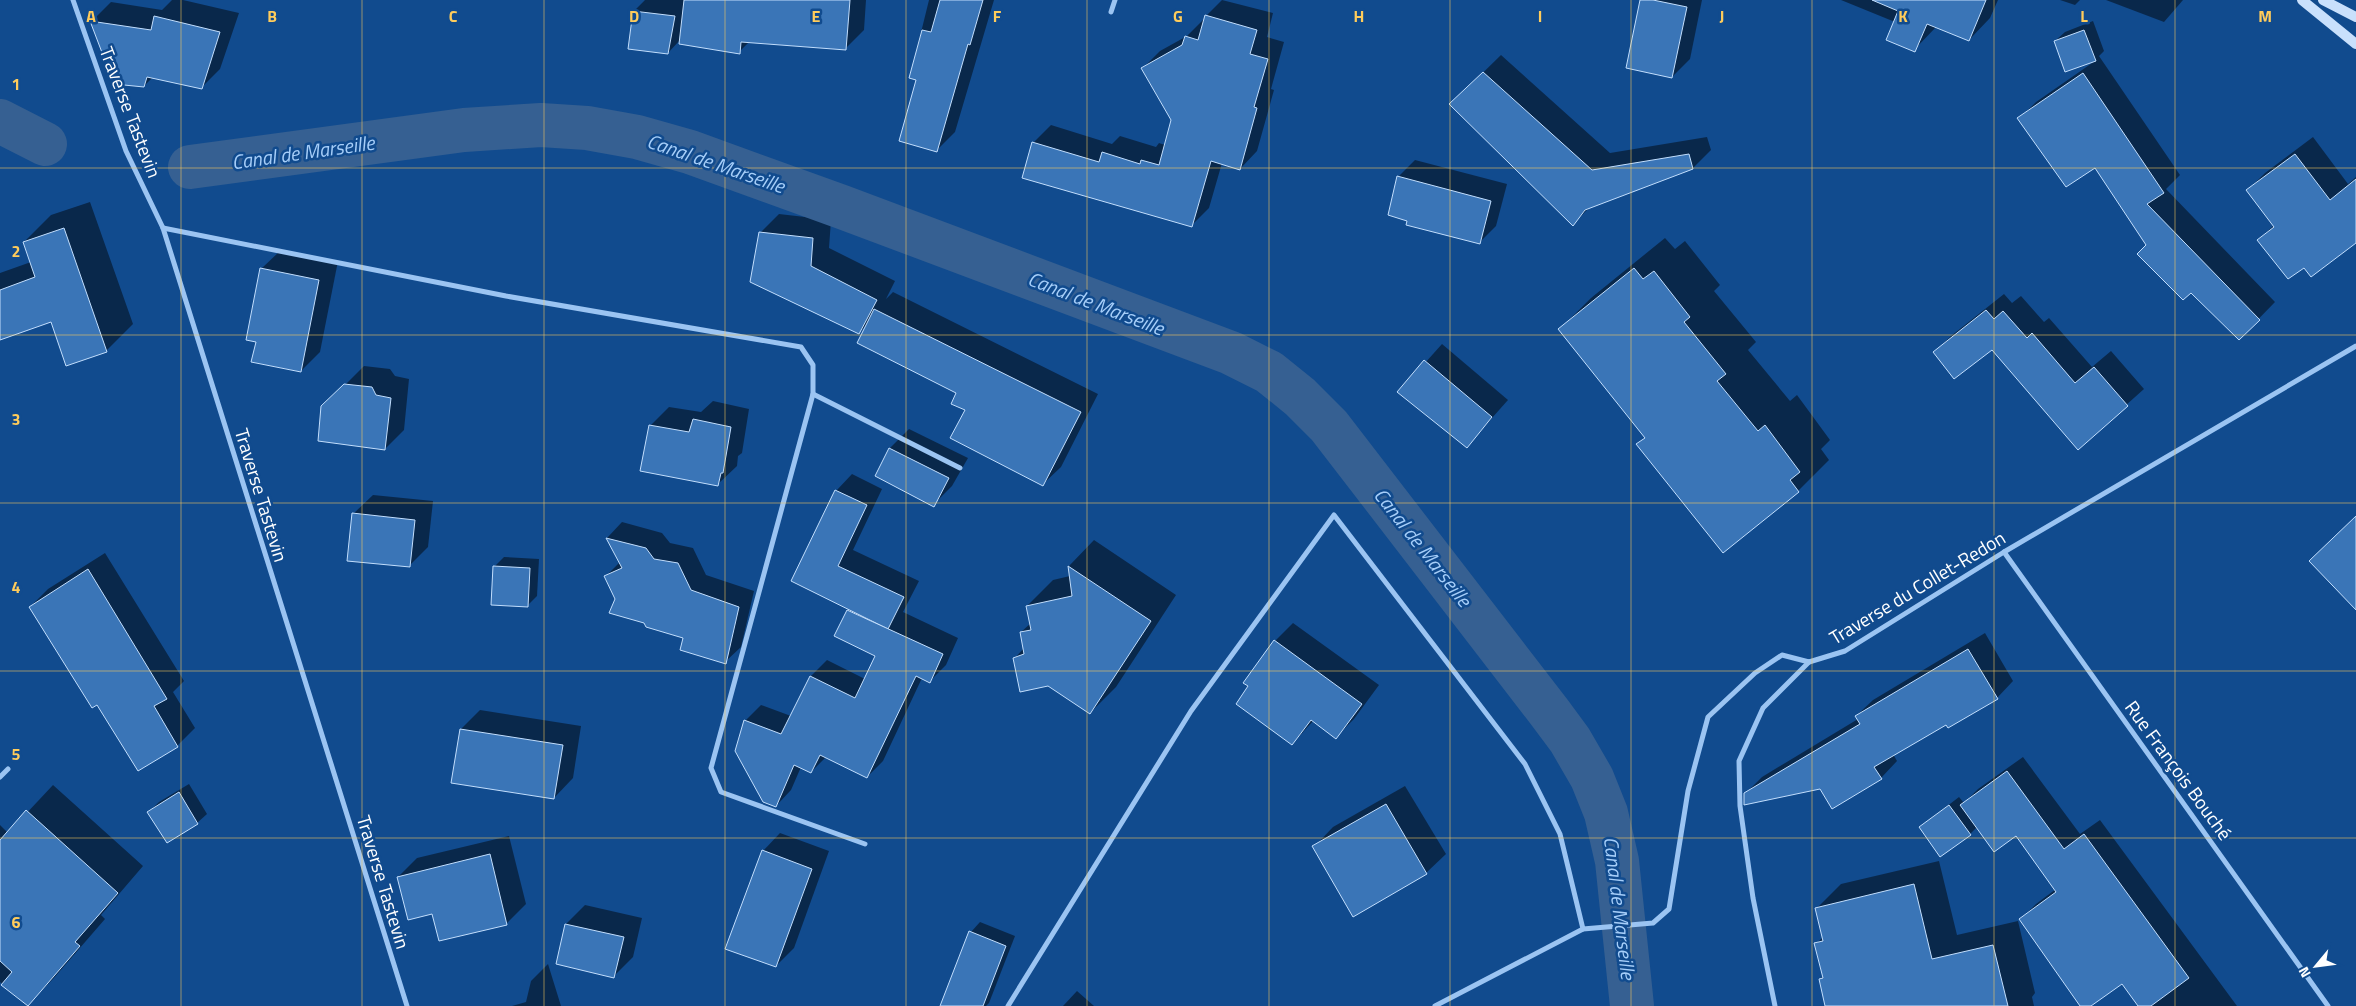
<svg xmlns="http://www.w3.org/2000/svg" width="2356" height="1006" font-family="'Titillium Web',sans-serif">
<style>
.shadow{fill:#0007}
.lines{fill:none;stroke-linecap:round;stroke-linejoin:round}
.canal{stroke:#366092;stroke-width:44}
.building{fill:#3a75b7;stroke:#c2defd}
.street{stroke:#9bc4f2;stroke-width:5}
.secondary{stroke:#c9e0fc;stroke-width:10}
.grid{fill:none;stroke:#ffcc5b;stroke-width:1;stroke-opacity:0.55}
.labels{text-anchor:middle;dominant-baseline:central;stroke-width:5;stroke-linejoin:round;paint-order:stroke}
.street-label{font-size:19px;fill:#fff;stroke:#114b8e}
.water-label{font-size:20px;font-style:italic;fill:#a6cef9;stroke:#114b8e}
.grid-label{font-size:16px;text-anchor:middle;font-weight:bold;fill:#ffcc5b;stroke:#114b8e;stroke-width:5;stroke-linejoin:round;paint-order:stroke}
</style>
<rect width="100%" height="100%" fill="#114b8e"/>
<!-- shadow -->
<g class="shadow">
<polygon points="172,0 183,0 239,13 220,69 201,88 153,77 144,86 92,21 111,2 162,10"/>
<polygon points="645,0 866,0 864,30 845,49 750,41 739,52 680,40 668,53 634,11"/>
<polygon points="929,0 994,0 955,132 937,150 918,79 910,77"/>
<polygon points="1222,0 1273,13 1267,37 1284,42 1271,89 1274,90 1257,151 1240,169 1222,163 1209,208 1192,225 1033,143 1051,125 1112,144 1120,136 1156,147 1159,143 1165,145 1172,120 1143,68 1160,51 1187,36 1203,20 1205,20 1206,16"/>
<polygon points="1641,0 1702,0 1690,59 1672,77"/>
<polygon points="1841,0 1998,0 1990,18 1969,40 1937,26 1914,50 1895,22"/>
<polygon points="2060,0 2080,0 2075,5"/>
<polygon points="2106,0 2183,0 2164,22"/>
<polygon points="2093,21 2104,51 2099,56 2180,175 2166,189 2275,302 2239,339 2148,245 2095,166 2019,119 2036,102 2095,61 2055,41 2065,32"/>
<polygon points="1501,55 1610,153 1707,137 1711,150 1693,168 1590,207 1573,224 1451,104"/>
<polygon points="2313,137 2348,184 2356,177 2356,241 2304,266 2259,240 2274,225 2248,190 2265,173"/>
<polygon points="1415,160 1507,184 1496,226 1479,243 1409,220 1398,177"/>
<polygon points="90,202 133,324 106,351 52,321 0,339 0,273 31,262 24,242 51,215"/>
<polygon points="779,214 831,220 829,248 895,281 886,299 893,292 1098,394 1061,467 1043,484 966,410 958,392 867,324 859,333 760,233"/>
<polygon points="1665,238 1675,249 1685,241 1720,285 1714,291 1756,342 1748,350 1790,401 1797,395 1830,440 1821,449 1829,460 1798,491 1724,551 1638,444 1646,437 1560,329 1591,298"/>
<polygon points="281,250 338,261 320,352 301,371 257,341 261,269"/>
<polygon points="2004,294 2012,303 2021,296 2044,322 2049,318 2092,367 2111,351 2144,389 2078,448 1992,348 1935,352 1951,336"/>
<polygon points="1442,344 1508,400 1467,446 1399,392"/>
<polygon points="364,366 390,369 395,376 409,379 404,430 385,449 342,388"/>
<polygon points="713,401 749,409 742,453 738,456 737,466 718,484 650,426 669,407 701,412"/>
<polygon points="909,429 968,458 952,486 933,505 876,475 890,448"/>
<polygon points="852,474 882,489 853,550 919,581 903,612 958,638 946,665 930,681 922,678 883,761 867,777 826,757 811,772 801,767 791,790 776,806 745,721 761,705 791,716 811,676 827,660 865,679 877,655 836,636 850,608 793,580 836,491"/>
<polygon points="373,495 433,501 428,547 409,566 353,514"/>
<polygon points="622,522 662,533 670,543 693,548 706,575 754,591 741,647 725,662 685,637 645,622 617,599 606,576 620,562 607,538"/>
<polygon points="1094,540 1176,595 1116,687 1090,713 1014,659 1024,648 1021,632 1031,623 1027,606 1053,580 1070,576 1069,566"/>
<polygon points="105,553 184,681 173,692 195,728 177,746 138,770 97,703 30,607 48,589"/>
<polygon points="504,557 539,559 537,596 527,606 494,567"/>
<polygon points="1293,623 1379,685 1354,719 1336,737 1314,720 1292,744 1250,686 1245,682 1275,641"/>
<polygon points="1985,633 2013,681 1997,698 1946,723 1893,754 1897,761 1881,778 1820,787 1745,794 1762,777 1858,719 1856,716 1873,700"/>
<polygon points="480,710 581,726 573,778 554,798 461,729"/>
<polygon points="2023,757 2080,834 2100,820 2237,1006 2140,1006 2123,982 2089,1006 2082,1006 2021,919 2036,904 2056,889 2016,835 1977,827 1970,834 1920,827 1959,797 1964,803 1978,789"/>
<polygon points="189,784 207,814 197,823 167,842 149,812 159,802"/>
<polygon points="53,785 143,866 101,915 105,919 53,979 27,1005 0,982 0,825 8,833"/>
<polygon points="1405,786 1446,854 1426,873 1314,847 1333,827"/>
<polygon points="780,833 829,851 794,948 776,966 763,851"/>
<polygon points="509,836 526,904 507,923 440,940 433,913 398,877 417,858"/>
<polygon points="1939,861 1957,935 2018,921 2035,993 2032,997 2034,1006 1827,1006 1820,979 1823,976 1816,944 1823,937 1816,909 1841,884"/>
<polygon points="585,905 642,918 633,957 614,976 566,924"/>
<polygon points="980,922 1015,936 989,1003 986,1006 961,1006 971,932"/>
<polygon points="548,964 561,1006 512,1006 526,1002 531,981"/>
<polygon points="1077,991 1094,1006 1063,1006"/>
</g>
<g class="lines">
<!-- canal -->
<g class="canal">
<polyline points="0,121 45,144"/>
<polyline points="190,167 464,130 541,125 587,128 637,137 690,152 842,207 1231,353 1269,372 1300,397 1329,426 1550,713 1570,740 1592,778 1606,813 1617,861 1632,1006"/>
</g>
</g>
<!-- building -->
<g class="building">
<polygon points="684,0 850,0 846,50 741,42 740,54 679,44"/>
<polygon points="940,0 983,0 970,45 968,44 937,152 899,141 916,80 909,78 922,30 931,32"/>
<polygon points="1640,0 1653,0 1687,7 1672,78 1626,68"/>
<polygon points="1872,0 1986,0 1969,41 1927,24 1915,52 1886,40 1898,11"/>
<polygon points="633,11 675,16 668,54 628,49"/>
<polygon points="1205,15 1257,30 1250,54 1268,59 1254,107 1257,108 1240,170 1211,161 1192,227 1022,178 1032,142 1099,162 1102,152 1140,164 1141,160 1159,165 1171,120 1141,68 1182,45 1185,36 1198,40"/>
<polygon points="154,16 220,32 202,89 147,77 144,87 114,84 90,21 151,30"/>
<polygon points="2084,30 2096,61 2065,72 2054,41"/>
<polygon points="1483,72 1592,170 1689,154 1693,169 1585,210 1573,226 1449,104"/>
<polygon points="2083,73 2164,193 2147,204 2260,320 2239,340 2191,293 2183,300 2137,254 2146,245 2095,168 2066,187 2017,118"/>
<polygon points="2295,154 2330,200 2356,179 2356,243 2311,277 2304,268 2288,279 2257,240 2274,227 2246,190"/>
<polygon points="1397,176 1491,201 1480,244 1406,225 1407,221 1388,215"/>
<polygon points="64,228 107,352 66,366 51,322 0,340 0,290 35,277 23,242"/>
<polygon points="759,232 813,238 811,266 877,300 859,334 750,282"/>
<polygon points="260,268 319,280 301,372 251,362 256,342 246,340"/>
<polygon points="1634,268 1643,279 1654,271 1690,317 1684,322 1726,374 1717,381 1758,431 1765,425 1800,472 1790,480 1799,492 1723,553 1636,444 1645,438 1558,329"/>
<polygon points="874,309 1081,412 1043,486 950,438 965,410 951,404 956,393 857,343"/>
<polygon points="1986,310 1994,319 2003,311 2027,338 2032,333 2075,383 2094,367 2128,406 2078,450 1992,350 1954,379 1933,352"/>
<polygon points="1424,360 1492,417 1467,448 1397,392"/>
<polygon points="344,384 372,387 376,395 391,398 385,450 318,441 321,406"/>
<polygon points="693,419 731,427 723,473 721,473 718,486 640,471 649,425 689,432"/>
<polygon points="889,448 949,478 934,507 875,476"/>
<polygon points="835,490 867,505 838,566 904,597 888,629 791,581"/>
<polygon points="352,513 415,520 410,567 347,561"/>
<polygon points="2356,516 2356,610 2309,561"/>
<polygon points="606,538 646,548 654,559 678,563 691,590 739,607 726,664 680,650 683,638 646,627 644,623 609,613 615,599 604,576 622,568"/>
<polygon points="493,566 530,568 528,607 491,605"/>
<polygon points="1068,566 1151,621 1090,714 1048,686 1020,692 1013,658 1024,654 1020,632 1031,630 1026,606 1072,596"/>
<polygon points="88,569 167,699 154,706 178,747 138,771 97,705 92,708 29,607"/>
<polygon points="847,610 943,654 930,683 916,676 867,778 820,755 811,773 794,765 776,807 763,802 735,751 744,720 781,734 810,676 855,698 875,656 834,636"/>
<polygon points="1274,640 1362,704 1336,739 1311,720 1292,745 1236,704 1248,686 1243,683"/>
<polygon points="1968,649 1998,699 1948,728 1946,725 1874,767 1882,779 1832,809 1820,789 1744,805 1744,793 1860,724 1855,716"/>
<polygon points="460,729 563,745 554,799 451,783"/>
<polygon points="2007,771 2064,849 2084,834 2189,978 2151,1006 2138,1006 2122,984 2091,1006 2080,1006 2019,919 2056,892 2016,836 1994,852 1960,805"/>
<polygon points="179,792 198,824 167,843 147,812"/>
<polygon points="1386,804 1427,874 1353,917 1312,846"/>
<polygon points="1949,805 1971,835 1940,857 1919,827"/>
<polygon points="26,810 118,893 75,942 80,946 28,1006 1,985 12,972 0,961 0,840"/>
<polygon points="762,850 812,869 776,967 725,949"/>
<polygon points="490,854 507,925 439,941 432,914 408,920 397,877"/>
<polygon points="1914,884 1932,959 1993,945 2008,1006 1825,1006 1819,979 1823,978 1814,943 1823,941 1815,908"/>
<polygon points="565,924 624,937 614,978 556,964"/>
<polygon points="969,931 1006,946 983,1006 940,1006"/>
</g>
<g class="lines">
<!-- street -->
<g class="street">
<polyline points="73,0 126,151 163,228 407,1006"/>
<polyline points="1111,12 1115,0"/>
<polyline points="163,228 506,296 801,347 813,365 813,394 711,768 721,792 865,844"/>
<polyline points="813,394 960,468"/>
<polyline points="2004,552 2328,1006"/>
<polyline points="0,777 8,769"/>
<polyline points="1008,1006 1191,711 1334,515 1525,764 1560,834 1583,929"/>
<polyline points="1435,1006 1583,929 1653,923 1669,909 1688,791 1708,717 1755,673 1782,655 1809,662 1845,651 2004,552 2356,346"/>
<polyline points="1775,1006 1753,898 1740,806 1739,761 1763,708 1809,662"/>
</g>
<!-- secondary -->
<g class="secondary">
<polyline points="2302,0 2356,44"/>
<polyline points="2323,0 2356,17"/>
</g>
</g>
<!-- grid -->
<path class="grid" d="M 181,0 L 181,1006M 362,0 L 362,1006M 544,0 L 544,1006M 725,0 L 725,1006M 906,0 L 906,1006M 1087,0 L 1087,1006M 1269,0 L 1269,1006M 1450,0 L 1450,1006M 1631,0 L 1631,1006M 1812,0 L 1812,1006M 1994,0 L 1994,1006M 2175,0 L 2175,1006M 0,168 L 2356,168M 0,335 L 2356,335M 0,503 L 2356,503M 0,671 L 2356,671M 0,838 L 2356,838"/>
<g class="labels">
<!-- street labels -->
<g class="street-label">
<text transform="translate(131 112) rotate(69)">Traverse Tastevin</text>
<text transform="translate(262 495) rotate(73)">Traverse Tastevin</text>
<text transform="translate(1917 587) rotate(-31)">Traverse du Collet-Redon</text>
<text transform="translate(2179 770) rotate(54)">Rue François Bouché</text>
<text transform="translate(384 882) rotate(73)">Traverse Tastevin</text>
</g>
<!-- water labels -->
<g class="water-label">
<text transform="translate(303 152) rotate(-8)">Canal de Marseille</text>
<text transform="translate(716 163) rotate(19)">Canal de Marseille</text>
<text transform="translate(1096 303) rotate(21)">Canal de Marseille</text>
<text transform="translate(1423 547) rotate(52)">Canal de Marseille</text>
<text transform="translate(1620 908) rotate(83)">Canal de Marseille</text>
</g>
</g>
<g class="grid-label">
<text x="91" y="22">A</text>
<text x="272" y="22">B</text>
<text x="453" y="22">C</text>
<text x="634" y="22">D</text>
<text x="816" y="22">E</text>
<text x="997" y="22">F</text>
<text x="1178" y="22">G</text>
<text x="1359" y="22">H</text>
<text x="1540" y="22">I</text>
<text x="1722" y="22">J</text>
<text x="1903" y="22">K</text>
<text x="2084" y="22">L</text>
<text x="2265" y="22">M</text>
<text x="16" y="90">1</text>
<text x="16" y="257">2</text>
<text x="16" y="425">3</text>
<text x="16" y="593">4</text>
<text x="16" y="760">5</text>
<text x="16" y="928">6</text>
</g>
<!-- north arrow -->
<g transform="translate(2316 966) rotate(241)" stroke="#114b8e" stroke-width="4" paint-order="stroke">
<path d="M0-4L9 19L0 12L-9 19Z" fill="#ffffff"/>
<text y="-8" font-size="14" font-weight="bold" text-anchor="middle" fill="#ffffff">N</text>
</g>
</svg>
